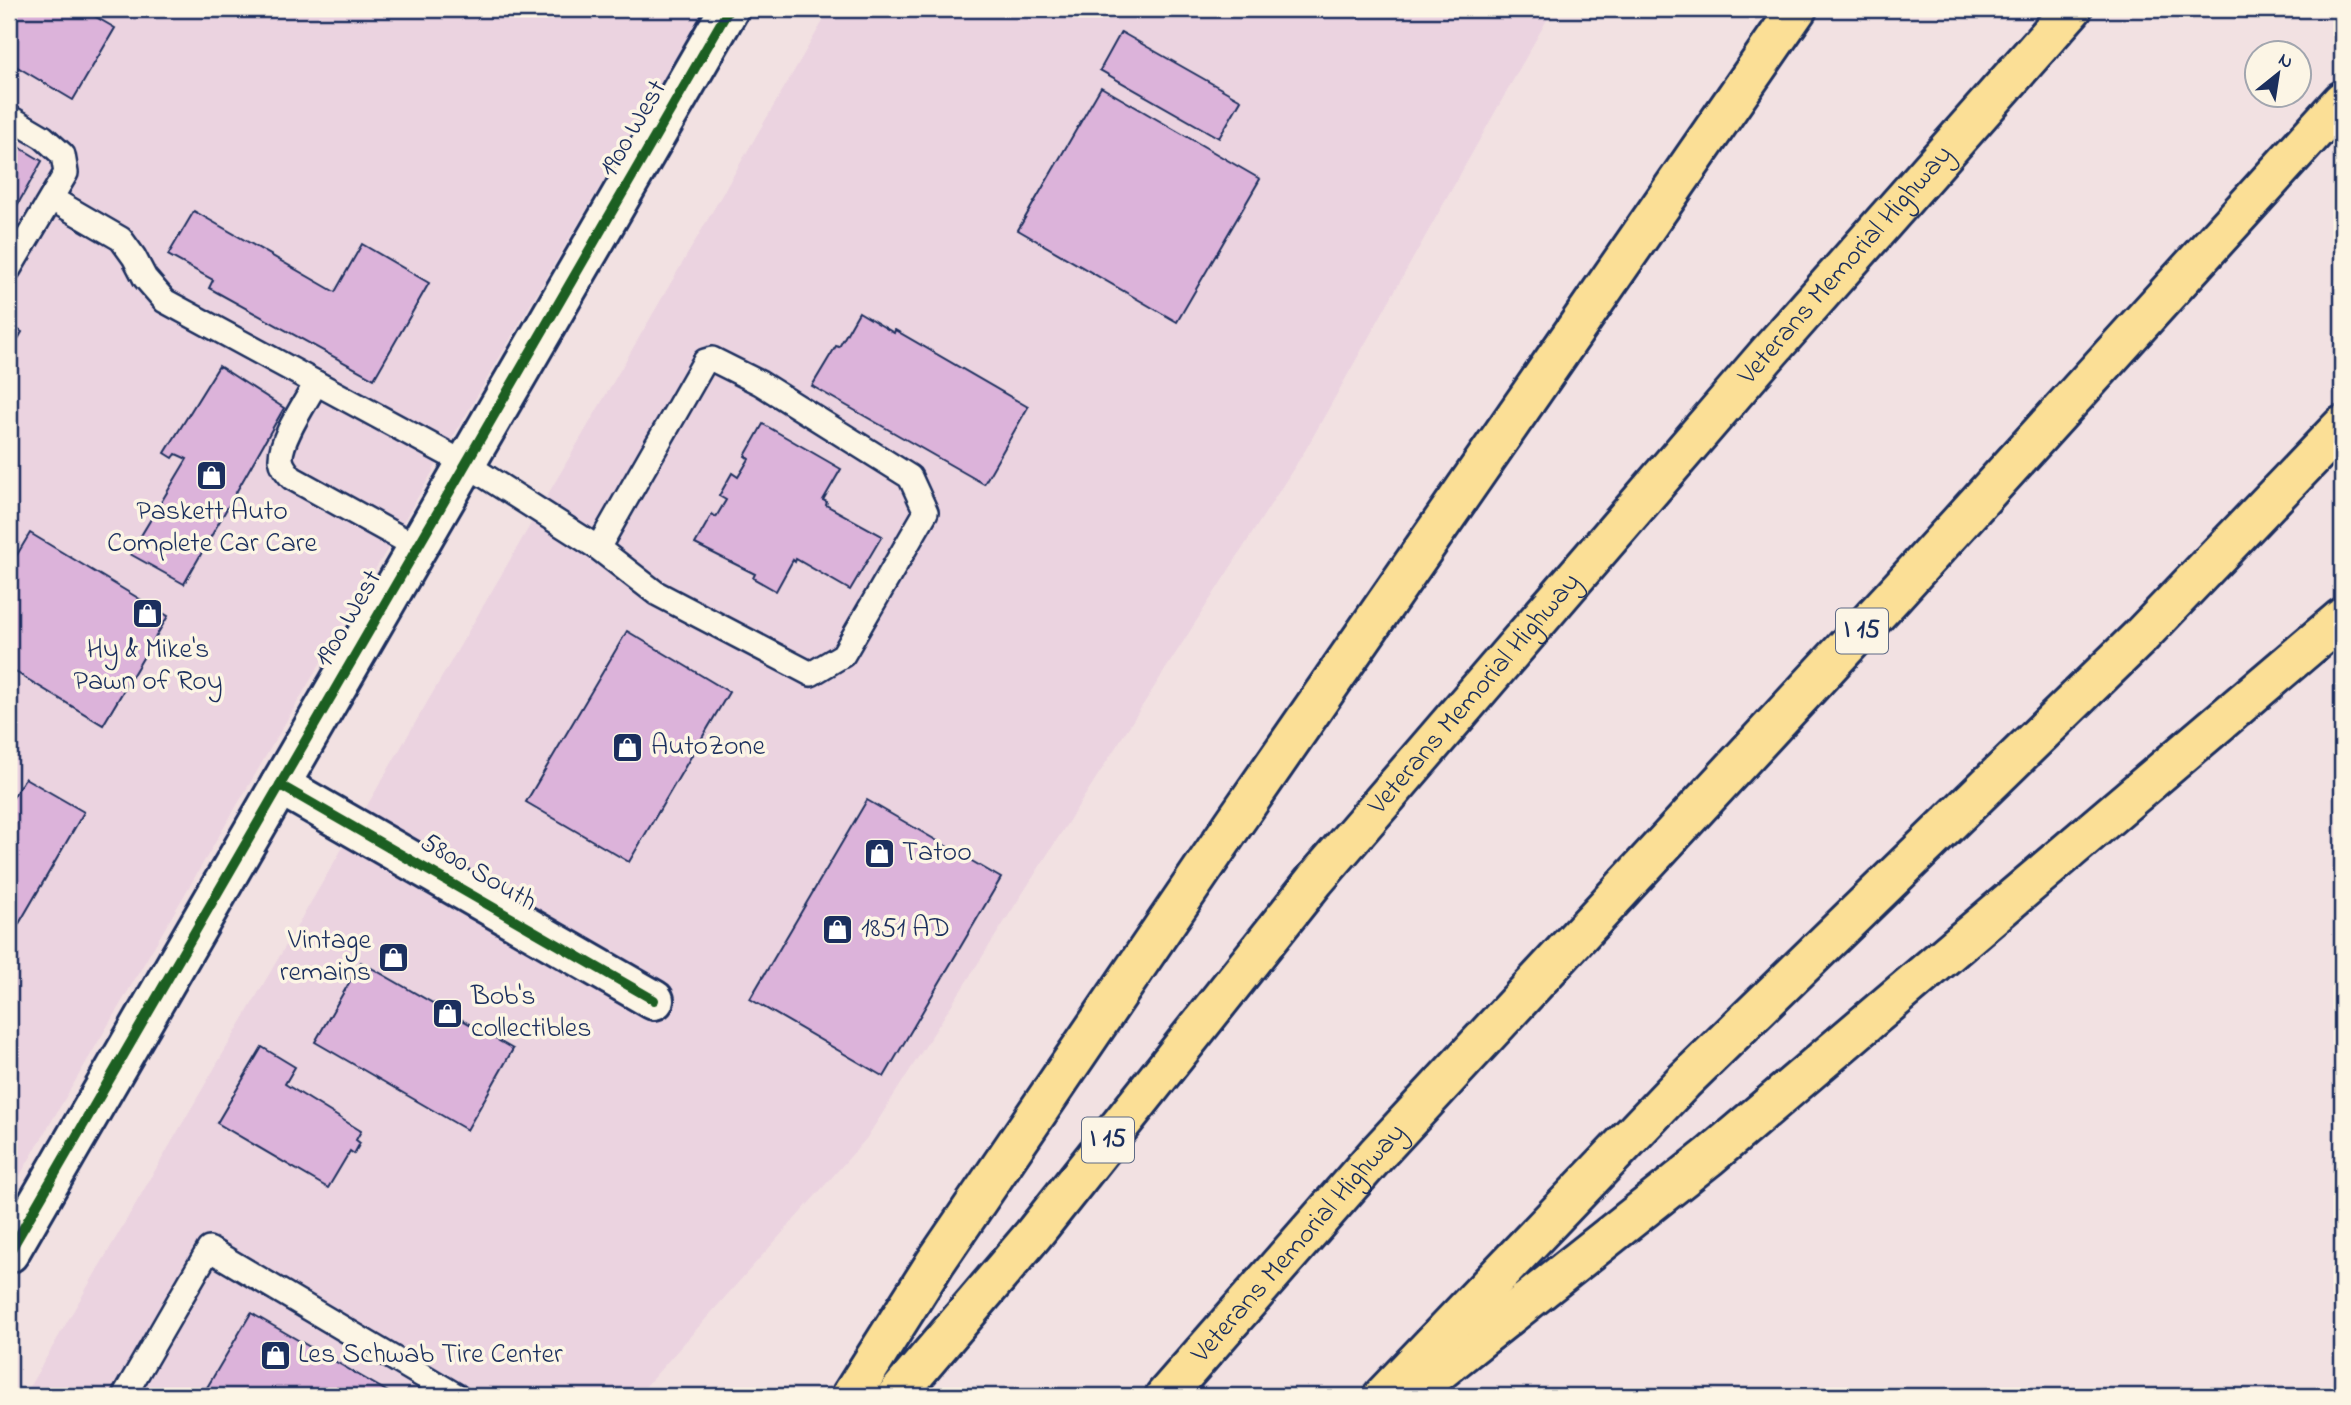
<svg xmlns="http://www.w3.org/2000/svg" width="2351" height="1405" font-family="'Indie Flower',sans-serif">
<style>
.built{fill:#ebd3e0}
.building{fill:#dcb3da;stroke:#1b2f5e;stroke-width:2}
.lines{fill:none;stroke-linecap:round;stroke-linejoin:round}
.lane-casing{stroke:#1b2f5e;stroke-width:28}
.street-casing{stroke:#1b2f5e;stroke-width:44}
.secondary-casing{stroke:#1b2f5e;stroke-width:44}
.highway-casing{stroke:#1b2f5e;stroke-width:44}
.lane{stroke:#fcf5e5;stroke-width:23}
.street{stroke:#fcf5e5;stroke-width:38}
.secondary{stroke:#fcf5e5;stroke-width:38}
.highway{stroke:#fbdf96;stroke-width:38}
.cycleway-casing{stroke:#fcf5e5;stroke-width:15}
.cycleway{stroke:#1b5e20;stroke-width:10}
.labels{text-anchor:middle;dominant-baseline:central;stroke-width:7;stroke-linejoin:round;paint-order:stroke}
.shield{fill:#fcf5e5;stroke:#5e6a86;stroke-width:2}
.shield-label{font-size:26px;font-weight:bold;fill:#1b2f5e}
.street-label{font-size:28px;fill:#1b2f5e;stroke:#fcf5e5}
.poi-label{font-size:28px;fill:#1b2f5e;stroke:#fcf5e5;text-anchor:start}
</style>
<rect width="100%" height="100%" fill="#f2e1e2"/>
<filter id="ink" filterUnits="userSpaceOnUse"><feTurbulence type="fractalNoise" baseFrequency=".0143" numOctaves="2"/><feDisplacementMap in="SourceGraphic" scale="14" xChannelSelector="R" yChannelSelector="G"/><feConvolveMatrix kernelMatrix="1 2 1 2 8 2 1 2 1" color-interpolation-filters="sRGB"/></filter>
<g filter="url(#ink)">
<!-- built -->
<g class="built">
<polygon points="9,9 704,9 9,1194"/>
<polygon points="830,9 1553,9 1306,449 866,1139 637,1396 24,1396"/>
</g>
<!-- building -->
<g class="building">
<polygon points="9,9 82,9 115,28 73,100 9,62"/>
<polygon points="507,9 522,9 518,15"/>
<polygon points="1121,32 1241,100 1219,138 1100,70"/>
<polygon points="1101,87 1260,179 1177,322 1018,230"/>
<polygon points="9,141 42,161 9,220"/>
<polygon points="194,211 335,292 362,244 429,283 374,379 209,288 213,280 168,255"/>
<polygon points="859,312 894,333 895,330 1028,407 984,484 812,386 836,346 839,347"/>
<polygon points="9,324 22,332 9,355"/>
<polygon points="219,366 284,408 184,584 130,554 187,459 176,454 173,458 165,453"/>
<polygon points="763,424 841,469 823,500 827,502 826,505 882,536 850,590 796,559 795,562 793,560 776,591 753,578 755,574 695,544 712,514 716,517 726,500 719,496 732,473 738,477 749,459 745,456"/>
<polygon points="30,533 168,616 103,725 9,668 9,568"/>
<polygon points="627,631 729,692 629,862 526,802"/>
<polygon points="25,778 84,812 17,927 9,922 9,804"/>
<polygon points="867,800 1001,878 884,1077 750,999"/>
<polygon points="361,962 513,1049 467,1130 315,1042"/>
<polygon points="262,1047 295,1067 285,1084 361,1131 356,1140 360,1143 354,1154 350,1151 328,1188 217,1123"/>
<polygon points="251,1313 395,1396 202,1396"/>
</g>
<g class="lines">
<defs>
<g id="lane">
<polyline points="9,117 43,137 63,155 66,173 9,269"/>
<polyline points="52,199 121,239 134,257 145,278 165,301 466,464 598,548 656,593 811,674 843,655 926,512 910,477 760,383 712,359 705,361 598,548"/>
<path d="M 316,383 C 306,402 280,439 281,459 C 282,467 287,472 292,478 L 417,547"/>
<polyline points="124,1396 209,1249 457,1396"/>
</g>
<polyline id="street" points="280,785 654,1000"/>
<polyline id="secondary" points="9,1253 729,9"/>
<g id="highway">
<polyline points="1418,1388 1710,1156 2342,618"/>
<polyline points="851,1396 935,1263 1234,823 1797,9"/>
<path id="s1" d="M 896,1396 L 1033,1235 L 1315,880 L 1770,351 L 2072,9"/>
<path id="s2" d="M 1165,1396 L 1376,1155 L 1894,595 L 2342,101"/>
<polyline points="1383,1396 1683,1082 2140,637 2342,426"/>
</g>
</defs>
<!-- lane casing -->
<use href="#lane" class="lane-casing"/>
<!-- street casing -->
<use href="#street" class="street-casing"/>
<!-- secondary casing -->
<use href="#secondary" class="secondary-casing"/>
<!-- highway casing -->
<use href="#highway" class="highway-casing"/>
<!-- lane -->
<use href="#lane" class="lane"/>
<!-- street -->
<use href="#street" class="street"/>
<!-- secondary -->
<use href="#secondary" class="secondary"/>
<!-- highway -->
<use href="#highway" class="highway"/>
<defs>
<g id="cycleway">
<polyline points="280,785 654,1000"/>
<polyline points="9,1253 729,9"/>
</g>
</defs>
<!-- cycleway casing -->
<use href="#cycleway" class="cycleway-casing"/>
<!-- cycleway -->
<use href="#cycleway" class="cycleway"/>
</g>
</g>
<!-- icons -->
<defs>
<symbol id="shop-square" viewBox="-11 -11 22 22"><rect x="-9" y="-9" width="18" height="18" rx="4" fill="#1b2f5e" stroke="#fcf5e5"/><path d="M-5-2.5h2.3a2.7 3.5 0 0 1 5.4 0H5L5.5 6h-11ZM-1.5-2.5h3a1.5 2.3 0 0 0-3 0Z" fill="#fff"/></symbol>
</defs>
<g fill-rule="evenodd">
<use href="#shop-square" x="194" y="458" width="35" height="35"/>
<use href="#shop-square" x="130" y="596" width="35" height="35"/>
<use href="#shop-square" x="610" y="730" width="35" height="35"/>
<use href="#shop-square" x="862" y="836" width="35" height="35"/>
<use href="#shop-square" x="820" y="912" width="35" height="35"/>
<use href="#shop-square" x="376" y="940" width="35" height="35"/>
<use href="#shop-square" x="430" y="996" width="35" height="35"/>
<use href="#shop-square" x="258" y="1338" width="35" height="35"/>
</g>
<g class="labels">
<!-- shield labels -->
<g class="shield">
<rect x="1836" y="608.5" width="52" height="45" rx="5"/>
<rect x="1082" y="1117.5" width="52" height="45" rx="5"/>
</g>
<g class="shield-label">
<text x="1862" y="631">I 15</text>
<text x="1108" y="1140">I 15</text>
</g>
<!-- street labels -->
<g class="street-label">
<text transform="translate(634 129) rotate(-60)">1900 West</text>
<text stroke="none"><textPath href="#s1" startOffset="1477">Veterans Memorial Highway</textPath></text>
<text transform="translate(349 619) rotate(-60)">1900 West</text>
<text stroke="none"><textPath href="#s1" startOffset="910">Veterans Memorial Highway</textPath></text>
<text transform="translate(478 873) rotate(30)">5800 South</text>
<text stroke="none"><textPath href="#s2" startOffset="203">Veterans Memorial Highway</textPath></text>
</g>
<!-- poi labels -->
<g class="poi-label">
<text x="212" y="512" text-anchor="middle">Paskett Auto<tspan x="212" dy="32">Complete Car Care</tspan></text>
<text x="148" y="650" text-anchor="middle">Hy &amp; Mike's<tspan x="148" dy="32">Pawn of Roy</tspan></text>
<text x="651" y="747">AutoZone</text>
<text x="902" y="853">Tatoo</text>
<text x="861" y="929">1851 AD</text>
<text x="371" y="941" text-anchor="end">Vintage<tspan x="371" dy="32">remains</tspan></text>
<text x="471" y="997">Bob's<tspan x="471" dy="32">collectibles</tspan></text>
<text x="298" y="1355">Les Schwab Tire Center</text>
</g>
</g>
<!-- margin -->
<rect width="2351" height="1405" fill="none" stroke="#fcf5e5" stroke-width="35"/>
<rect x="18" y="18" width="2316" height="1370" fill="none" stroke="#1b2f5e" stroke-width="2.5" filter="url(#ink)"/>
<!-- north arrow -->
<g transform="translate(2278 74) rotate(30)"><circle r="33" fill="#fcf5e5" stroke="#a2a6af" stroke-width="2"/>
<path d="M0-5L12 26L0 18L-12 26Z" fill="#1b2f5e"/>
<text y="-10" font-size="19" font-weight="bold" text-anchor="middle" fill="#1b2f5e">N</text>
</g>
</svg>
